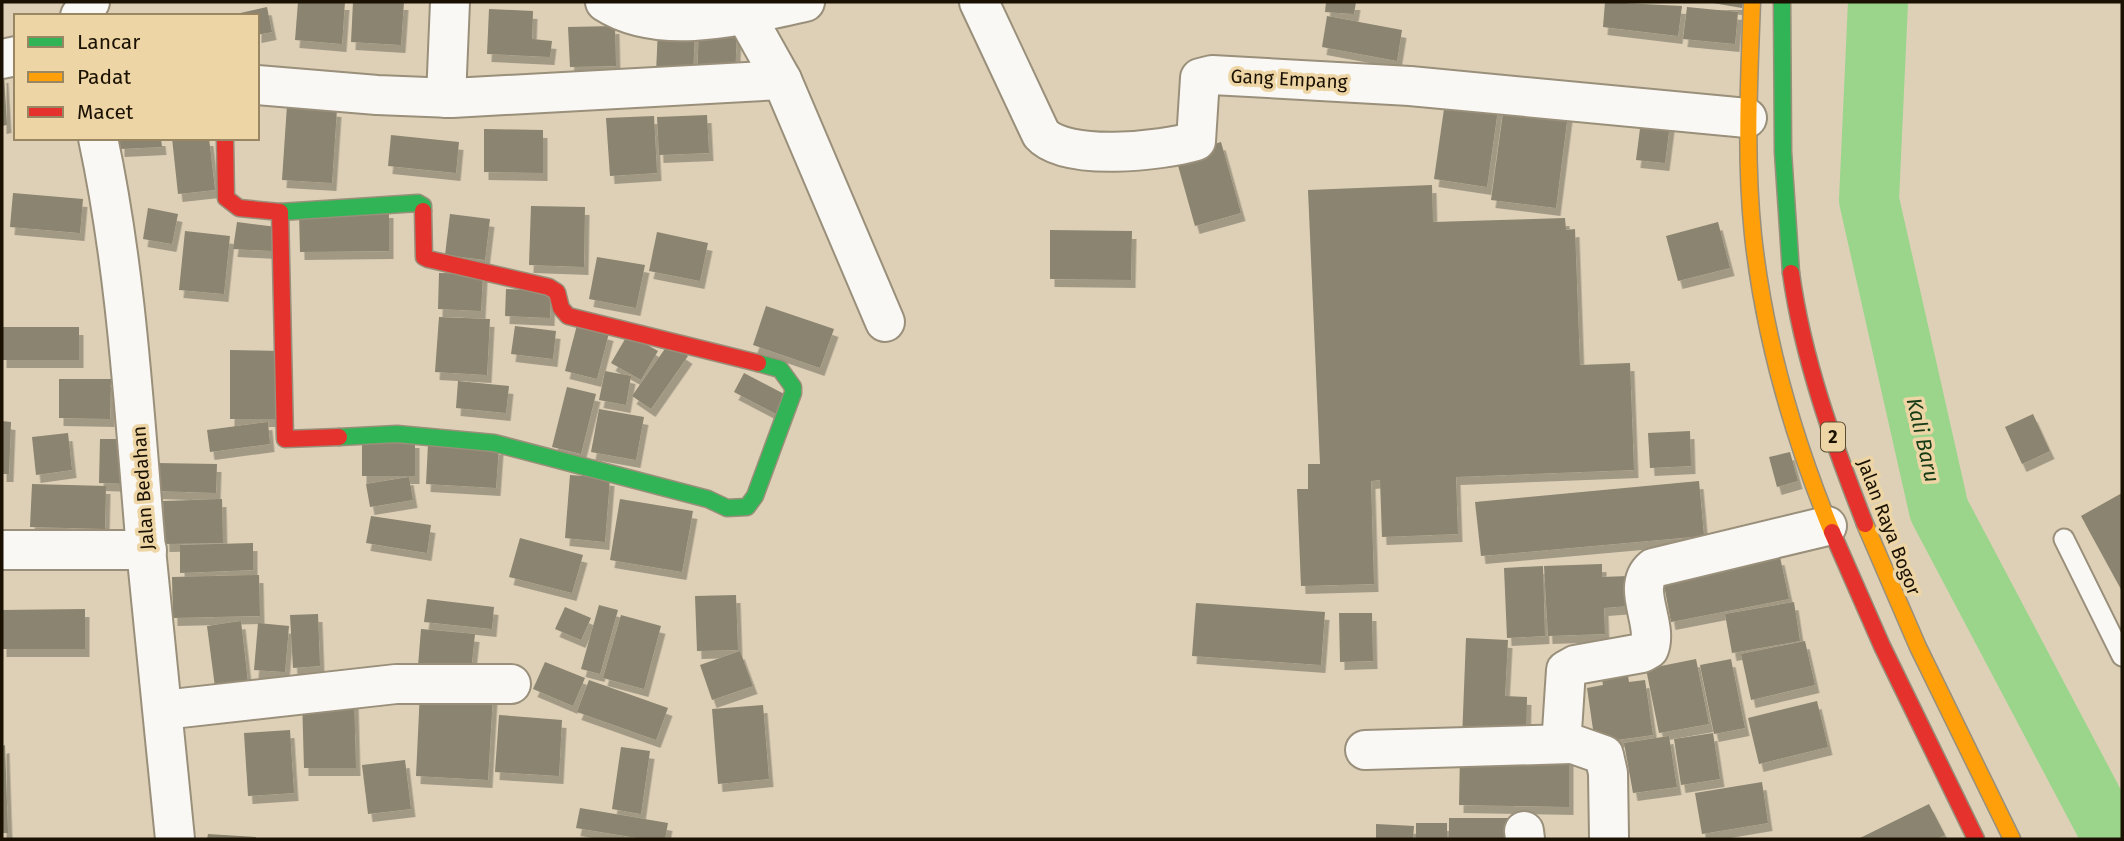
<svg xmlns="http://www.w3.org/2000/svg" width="2124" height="841" font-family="'Fira Sans',sans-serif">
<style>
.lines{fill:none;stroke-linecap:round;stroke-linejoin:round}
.river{stroke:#9ad58b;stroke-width:60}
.building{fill:#8b846f;filter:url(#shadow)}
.lane-casing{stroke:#998f7a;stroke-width:23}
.street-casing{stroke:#998f7a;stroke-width:42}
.fast-casing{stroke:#998f7a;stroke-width:19}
.slow-casing{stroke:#998f7a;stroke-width:19}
.jam-casing{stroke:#998f7a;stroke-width:19}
.lane{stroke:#faf8f4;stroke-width:19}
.street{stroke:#faf8f4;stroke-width:38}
.fast{stroke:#30b455;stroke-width:16}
.slow{stroke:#ff9f0a;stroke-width:16}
.jam{stroke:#e5322d;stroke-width:16}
.labels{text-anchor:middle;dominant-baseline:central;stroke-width:7;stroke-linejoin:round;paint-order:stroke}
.shield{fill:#eed5a5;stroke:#5a4c33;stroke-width:2}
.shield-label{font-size:18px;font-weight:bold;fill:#1a1102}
.street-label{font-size:19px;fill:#1a1102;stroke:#eed5a5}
.water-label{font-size:21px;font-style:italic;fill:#173b16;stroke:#eed5a5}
</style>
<defs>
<filter id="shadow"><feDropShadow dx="4.5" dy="8" stdDeviation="0" flood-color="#0004"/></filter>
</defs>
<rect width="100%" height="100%" fill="#ddd0b6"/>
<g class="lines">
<!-- river -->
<polyline class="river" points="1878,2 1869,200 1939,510 2113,839"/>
</g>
<!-- building -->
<g class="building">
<polygon points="298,2 345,2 342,44 295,40"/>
<polygon points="353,2 404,2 401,45 351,42"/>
<polygon points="1326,2 1356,2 1354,14 1325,12"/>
<polygon points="1605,2 1682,6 1678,36 1603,27"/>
<polygon points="1707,2 1743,2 1742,8"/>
<polygon points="267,7 272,32 257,35 257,16 227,16"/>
<polygon points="1687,7 1738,12 1735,44 1683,39"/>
<polygon points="489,9 533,11 532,39 552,41 550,57 487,54"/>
<polygon points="1327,16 1402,30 1397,61 1322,47"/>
<polygon points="615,26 616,66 570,67 568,27"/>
<polygon points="658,28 695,30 693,75 656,73"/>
<polygon points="699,28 737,29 735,80 697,79"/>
<polygon points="2,75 4,75 7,125 2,126"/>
<polygon points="1446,95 1499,102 1487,187 1434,179"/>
<polygon points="1505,98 1569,106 1556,208 1491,200"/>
<polygon points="287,105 337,109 332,183 282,180"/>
<polygon points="707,115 709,153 659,155 657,117"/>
<polygon points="654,116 657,173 610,176 606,118"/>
<polygon points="1641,121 1670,124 1665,163 1636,160"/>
<polygon points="484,129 543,130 543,173 484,172"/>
<polygon points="391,135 459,142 456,173 388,166"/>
<polygon points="120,138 161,138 162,147 120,149"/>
<polygon points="172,138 209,138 215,190 178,194"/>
<polygon points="1221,142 1241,213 1195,226 1175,155"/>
<polygon points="1432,185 1433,222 1565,218 1566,230 1575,229 1580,365 1630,363 1634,470 1456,477 1458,534 1382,537 1380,480 1371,481 1374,584 1301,586 1297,489 1308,489 1308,464 1320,464 1308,190"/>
<polygon points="13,193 83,199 80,233 10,227"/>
<polygon points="531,206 585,207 584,267 529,265"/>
<polygon points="148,208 178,214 172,244 143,239"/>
<polygon points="389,210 389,251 300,252 299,212"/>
<polygon points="450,214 490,219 485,260 445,255"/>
<polygon points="237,222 277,227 272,251 233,249"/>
<polygon points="1718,222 1730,268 1678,281 1666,236"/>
<polygon points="1050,230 1132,231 1131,280 1050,279"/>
<polygon points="185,231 230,236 224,294 179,290"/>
<polygon points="657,232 708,243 700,281 649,271"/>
<polygon points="597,257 645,265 636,308 589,299"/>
<polygon points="439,273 483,274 481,311 438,309"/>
<polygon points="506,289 551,291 550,318 505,316"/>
<polygon points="766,306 834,329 820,368 753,345"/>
<polygon points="439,317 490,319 487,375 435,372"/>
<polygon points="577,325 609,333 597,379 565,371"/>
<polygon points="515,326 556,331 553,359 511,354"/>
<rect x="2" y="327" width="77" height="33"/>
<polygon points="628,334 658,351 641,380 611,363"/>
<polygon points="669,343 688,356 651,409 632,396"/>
<polygon points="230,350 281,351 280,419 230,419"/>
<polygon points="605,371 631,376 626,405 599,400"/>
<polygon points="744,373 786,395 776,414 734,392"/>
<polygon points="59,379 111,379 110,419 59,418"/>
<polygon points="458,381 509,386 506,413 456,408"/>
<polygon points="567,387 596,394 581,454 552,447"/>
<polygon points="599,409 644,417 636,460 591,452"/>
<polygon points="2033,414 2050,451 2022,464 2005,427"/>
<polygon points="2,421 11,422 9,474 2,474"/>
<polygon points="268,422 270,444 210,452 207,430"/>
<polygon points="1690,431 1691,466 1650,468 1648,433"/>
<polygon points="68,433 72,470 36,475 32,437"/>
<polygon points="100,439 133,439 132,484 99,483"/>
<rect x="362" y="440" width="53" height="36"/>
<polygon points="428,444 499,447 496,488 426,484"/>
<polygon points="1790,452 1798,481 1777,487 1769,457"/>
<polygon points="156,463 217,464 216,493 155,491"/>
<polygon points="570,475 610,478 605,542 565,538"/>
<polygon points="409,477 413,500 370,507 366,484"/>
<polygon points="1699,481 1704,536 1481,556 1475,502"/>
<polygon points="32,484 106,486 105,529 30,527"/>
<polygon points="2122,493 2122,591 2081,516"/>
<polygon points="222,499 223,543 165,544 163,501"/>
<polygon points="620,499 693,511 682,572 610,560"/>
<polygon points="371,516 431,525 427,553 366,543"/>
<polygon points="520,538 583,555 572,593 509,577"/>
<polygon points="253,543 253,570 180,573 180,545"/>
<polygon points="1780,557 1789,599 1671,622 1663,580"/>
<polygon points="1602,564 1602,577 1628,576 1629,606 1604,608 1605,634 1548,636 1544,566"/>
<polygon points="1543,566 1545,636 1507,638 1504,568"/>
<polygon points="259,575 260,616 173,618 172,577"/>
<polygon points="736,595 738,650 697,651 695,596"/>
<polygon points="427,599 494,607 492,629 424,622"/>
<polygon points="1794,602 1800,641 1732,653 1725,614"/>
<polygon points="1196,603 1325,612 1321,665 1192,656"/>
<polygon points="599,605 618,610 600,674 581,669"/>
<polygon points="565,607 591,618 581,640 555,629"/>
<polygon points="85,609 85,649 2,649 2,610"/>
<polygon points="1339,613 1372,613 1373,661 1340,662"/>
<polygon points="318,614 320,666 293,668 290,615"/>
<polygon points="621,615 661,626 644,689 603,678"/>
<polygon points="241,621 248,683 215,687 207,626"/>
<polygon points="258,623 289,626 285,672 254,670"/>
<polygon points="421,629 475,634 471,671 418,666"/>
<polygon points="1466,638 1508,640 1505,696 1527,697 1526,743 1462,739"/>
<polygon points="1805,641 1815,685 1751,700 1741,654"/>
<polygon points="740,651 753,686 712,700 700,665"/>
<polygon points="1696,659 1709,724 1659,733 1646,669"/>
<polygon points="1731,659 1745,728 1714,734 1700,665"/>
<polygon points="545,662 585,678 573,706 533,689"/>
<polygon points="1628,676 1629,682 1645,680 1653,735 1595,743 1587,688 1603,685 1602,680"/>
<polygon points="589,680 668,708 656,740 577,712"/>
<polygon points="420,691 493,695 488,780 416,776"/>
<polygon points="354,696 356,768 304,768 302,697"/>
<polygon points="1817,701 1828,747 1759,764 1748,718"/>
<polygon points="763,705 769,779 718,784 712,709"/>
<polygon points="499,715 562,720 559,776 495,772"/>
<polygon points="290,730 294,793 248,796 244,733"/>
<polygon points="1713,733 1720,779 1681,785 1674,739"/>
<polygon points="1669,736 1677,787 1633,793 1624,743"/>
<polygon points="5,745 8,833 2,833 2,746"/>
<polygon points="621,747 650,751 641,814 612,809"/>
<polygon points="1460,755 1569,757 1569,807 1459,805"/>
<polygon points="405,760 411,809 368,814 362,765"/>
<polygon points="1762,782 1768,823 1702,834 1695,793"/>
<polygon points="1929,804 1945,835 1937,839 1858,839"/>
<polygon points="580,808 668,823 665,839 643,839 576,828"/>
<rect x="1449" y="818" width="69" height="21"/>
<rect x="1416" y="823" width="31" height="16"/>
<polygon points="1376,824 1414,826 1413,839 1376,839"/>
<polygon points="208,834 256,837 256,839 207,839"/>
</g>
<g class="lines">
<defs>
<polyline id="lane" points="2064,539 2122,656"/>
<g id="street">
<path d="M 605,2 C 661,38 744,15 805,2"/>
<path d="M 979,2 L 1041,134 C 1066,162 1162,151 1196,141 L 1200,78 L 1212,75 L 1410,86 L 1747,118"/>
<polyline points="745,14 782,80 885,322"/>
<polyline points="80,16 90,2"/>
<polyline points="2,59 16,56"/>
<polyline points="257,85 377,95 452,98 782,80"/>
<polyline points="446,98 450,2"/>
<path d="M 98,138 C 127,274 134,411 146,549 C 155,646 166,742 175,839"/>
<polyline points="2,550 147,550"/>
<polyline points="163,710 396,684 511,684"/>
<polyline points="1365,750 1571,744"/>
<polyline points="1524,831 1525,839"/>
<path d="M 1609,837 L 1608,773 L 1604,755 L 1567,742 L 1562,731 L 1566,670 L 1575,665 L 1642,653 L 1649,649 C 1659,624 1630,588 1653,568 L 1827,526"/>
</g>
<g id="fast">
<polyline points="1782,2 1783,152 1791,273"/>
<polyline points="280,212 418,203 423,206 423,211"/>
<polyline points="339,437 397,434 494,443 708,499 727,508 747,507 755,496 793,393 793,387 780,369 758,363"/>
</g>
<g id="slow">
<path d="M 1752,2 C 1749,79 1745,158 1753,235 C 1764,337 1793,437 1832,532"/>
<polyline points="1865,524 1918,647 2012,839"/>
</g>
<g id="jam">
<polyline points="225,138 226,198 239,208 280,212 285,439 339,437"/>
<polyline points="423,211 424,257 428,259 549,287 557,292 561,308 568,316 758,363"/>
<path d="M 1791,273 C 1803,360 1833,442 1865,524"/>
<polyline points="1832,532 1882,646 1976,839"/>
</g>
</defs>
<!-- lane casing -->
<use href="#lane" class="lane-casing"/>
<!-- street casing -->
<use href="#street" class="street-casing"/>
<!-- fast casing -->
<use href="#fast" class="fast-casing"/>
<!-- slow casing -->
<use href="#slow" class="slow-casing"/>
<!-- jam casing -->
<use href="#jam" class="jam-casing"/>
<!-- lane -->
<use href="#lane" class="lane"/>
<!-- street -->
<use href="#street" class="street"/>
<!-- fast -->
<use href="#fast" class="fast"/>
<!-- slow -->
<use href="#slow" class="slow"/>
<!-- jam -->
<use href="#jam" class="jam"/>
</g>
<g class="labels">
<!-- shield labels -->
<rect class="shield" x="1821" y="422.5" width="24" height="29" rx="5"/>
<g class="shield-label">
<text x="1833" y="437">2</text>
</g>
<!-- street labels -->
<g class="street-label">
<text transform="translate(1289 79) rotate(3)">Gang Empang</text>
<text transform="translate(143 488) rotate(-94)">Jalan Bedahan</text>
<text transform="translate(1889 527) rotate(69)">Jalan Raya Bogor</text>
</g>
<!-- water labels -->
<g class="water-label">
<text transform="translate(1923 440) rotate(77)">Kali Baru</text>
</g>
</g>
<!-- border -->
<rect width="2124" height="841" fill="none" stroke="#1a1102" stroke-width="7"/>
<!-- legend -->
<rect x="14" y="14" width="245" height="126" fill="#eed5a5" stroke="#998764" stroke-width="2"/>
<rect x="28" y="37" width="35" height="10" fill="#30b455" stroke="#998764" stroke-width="2"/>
<text x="77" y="49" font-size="21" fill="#1a1102">Lancar</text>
<rect x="28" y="72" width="35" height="10" fill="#ff9f0a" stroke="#998764" stroke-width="2"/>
<text x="77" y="84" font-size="21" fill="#1a1102">Padat</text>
<rect x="28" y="107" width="35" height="10" fill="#e5322d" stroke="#998764" stroke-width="2"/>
<text x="77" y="119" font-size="21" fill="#1a1102">Macet</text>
</svg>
